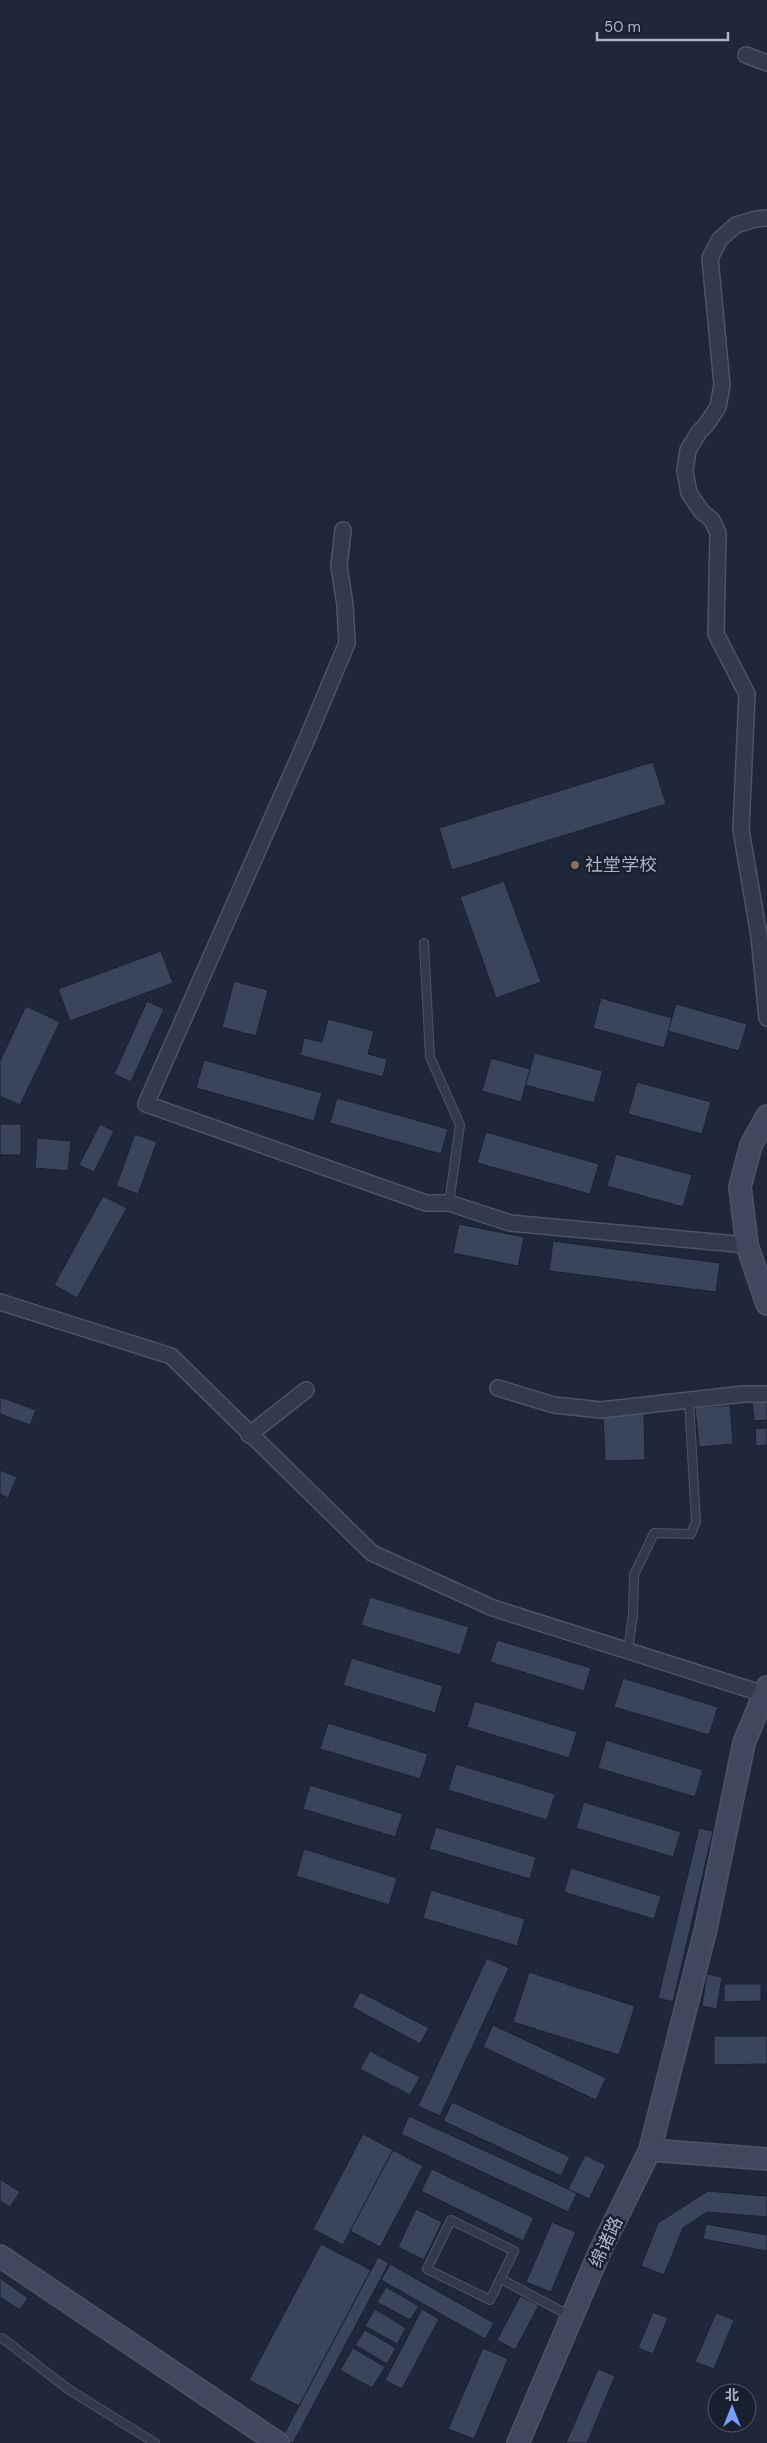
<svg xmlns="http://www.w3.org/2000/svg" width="767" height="2443" font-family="'DM Sans','Noto Sans SC',sans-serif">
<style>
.building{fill:#3a445b;stroke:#1a2131}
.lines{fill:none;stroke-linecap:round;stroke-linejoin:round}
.lane-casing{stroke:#4d5465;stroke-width:10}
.street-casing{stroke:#4d5465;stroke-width:18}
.secondary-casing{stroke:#4d5465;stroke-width:24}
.lane{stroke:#333a4b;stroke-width:8}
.street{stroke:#333a4b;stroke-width:15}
.secondary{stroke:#40485e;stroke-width:21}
.education-dot{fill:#8d6e63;stroke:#181f2f;stroke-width:2}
.labels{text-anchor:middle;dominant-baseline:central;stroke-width:5;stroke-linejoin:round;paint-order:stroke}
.poi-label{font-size:18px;fill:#adb4c7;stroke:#181f2f;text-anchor:start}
.street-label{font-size:18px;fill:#adb4c7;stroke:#181f2f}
</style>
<rect width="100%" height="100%" fill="#1f273a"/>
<!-- building -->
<g class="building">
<polygon points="653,762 666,804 452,870 439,828"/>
<polygon points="504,881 541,982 496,998 460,897"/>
<polygon points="161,951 173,983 70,1021 58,989"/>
<polygon points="234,981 268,990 256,1036 222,1027"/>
<polygon points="601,998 672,1018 664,1048 593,1028"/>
<polygon points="147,1001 164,1009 131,1082 114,1074"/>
<polygon points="676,1004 747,1024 739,1051 668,1031"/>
<polygon points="26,1006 60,1022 20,1105 0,1096 0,1061"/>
<polygon points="328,1019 374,1031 368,1054 387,1059 383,1077 300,1055 304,1038 322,1042"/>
<polygon points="535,1053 603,1071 594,1103 525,1085"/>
<polygon points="491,1058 530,1069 521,1102 482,1091"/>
<polygon points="204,1060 322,1093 314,1121 196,1088"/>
<polygon points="637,1082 711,1102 702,1134 628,1114"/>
<polygon points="337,1098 448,1129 441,1154 330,1123"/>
<rect x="0" y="1124" width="21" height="31"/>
<polygon points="100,1124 114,1131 94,1172 79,1165"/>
<polygon points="486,1132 599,1164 590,1194 477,1163"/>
<polygon points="135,1134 157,1142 138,1194 116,1186"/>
<polygon points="37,1138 71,1141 68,1171 35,1168"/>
<polygon points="616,1154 692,1175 683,1207 607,1186"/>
<polygon points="103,1196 127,1208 77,1298 54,1285"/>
<polygon points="459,1224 524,1237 518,1266 453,1253"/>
<polygon points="553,1241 720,1263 716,1292 549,1271"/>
<polygon points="0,1397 36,1410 30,1425 0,1414"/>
<polygon points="767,1401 767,1420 754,1421 752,1402"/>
<polygon points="730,1405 733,1444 699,1447 695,1408"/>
<polygon points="644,1413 645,1460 605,1461 603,1414"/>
<polygon points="767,1428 767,1445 756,1446 755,1429"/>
<polygon points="0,1470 17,1477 8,1498 0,1494"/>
<polygon points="370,1597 469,1627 460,1655 361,1625"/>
<polygon points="497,1640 591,1668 584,1691 490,1662"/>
<polygon points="352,1658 443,1686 435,1713 343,1685"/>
<polygon points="623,1678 718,1707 709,1735 614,1707"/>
<polygon points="475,1701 577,1732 569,1758 467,1727"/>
<polygon points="328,1723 428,1754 420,1779 320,1749"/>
<polygon points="606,1740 703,1770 695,1797 598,1768"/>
<polygon points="456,1764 555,1794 547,1820 448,1790"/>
<polygon points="310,1785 403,1814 395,1837 303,1809"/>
<polygon points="584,1802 681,1832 673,1857 576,1828"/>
<polygon points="436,1827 536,1857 530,1879 429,1849"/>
<polygon points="699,1828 713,1831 673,2002 658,1998"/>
<polygon points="304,1849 397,1878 389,1905 296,1876"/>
<polygon points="571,1868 661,1896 654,1919 564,1892"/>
<polygon points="431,1890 525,1919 517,1946 423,1918"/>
<polygon points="487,1958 509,1968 440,2116 418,2106"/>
<polygon points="529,1972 635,2006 619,2055 513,2022"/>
<polygon points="707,1974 722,1977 717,2009 702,2006"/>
<polygon points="724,1984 761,1984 761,2001 724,2002"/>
<polygon points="360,1992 429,2028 420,2044 352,2007"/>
<polygon points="493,2025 606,2078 596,2100 483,2047"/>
<polygon points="714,2036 767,2036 767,2064 714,2065"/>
<polygon points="370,2051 420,2077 410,2095 360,2069"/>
<polygon points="452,2102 570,2157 561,2176 443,2121"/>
<polygon points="409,2116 577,2193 568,2212 401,2134"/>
<polygon points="363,2134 393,2150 343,2245 313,2229"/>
<polygon points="393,2150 423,2166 380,2247 350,2231"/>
<polygon points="585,2155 606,2165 589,2199 568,2189"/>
<polygon points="432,2169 534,2218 523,2241 421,2191"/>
<polygon points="0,2179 20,2192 10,2207 0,2201"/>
<polygon points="708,2191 767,2196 767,2217 707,2212 683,2228 664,2275 641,2266 658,2223"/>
<polygon points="416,2209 442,2222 424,2260 398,2247"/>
<polygon points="552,2222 576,2232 551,2292 526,2282"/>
<polygon points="706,2224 767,2235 767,2251 703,2239"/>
<polygon points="321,2244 371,2270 299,2406 249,2380"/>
<polygon points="378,2257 389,2263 293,2443 281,2440"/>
<polygon points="390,2264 494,2323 485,2339 381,2280"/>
<polygon points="0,2278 28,2298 20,2310 0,2297"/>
<polygon points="386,2287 419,2306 410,2320 377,2302"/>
<polygon points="520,2296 539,2305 515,2350 497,2340"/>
<polygon points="375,2309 406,2328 397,2344 365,2326"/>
<polygon points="422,2309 439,2319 402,2389 385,2380"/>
<polygon points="653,2312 668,2318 653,2354 638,2348"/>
<polygon points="716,2313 734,2320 714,2369 695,2362"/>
<polygon points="365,2330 396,2348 387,2364 355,2345"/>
<polygon points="353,2348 385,2367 372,2388 340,2370"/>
<polygon points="483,2348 508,2359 474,2439 448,2429"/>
<polygon points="598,2369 615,2376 587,2443 566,2443"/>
</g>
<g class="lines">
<defs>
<g id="lane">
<polyline points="424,943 430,1057 460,1125 449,1203"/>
<polyline points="628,1651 633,1614 634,1575 654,1533 691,1534 696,1522 689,1400"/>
<polygon points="451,2220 514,2251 490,2300 427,2269"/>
<polyline points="501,2279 570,2316"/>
<polyline points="2,2338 68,2389 155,2443"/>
</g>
<g id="street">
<polyline points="746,55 767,63"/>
<polyline points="767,218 756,219 736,225 720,239 710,258 722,385 718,407 706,425 699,432 688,450 685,471 689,493 702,512 712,520 718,533 716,634 747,694 741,830 759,936 767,1018"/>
<polyline points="343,530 339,566 345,605 347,643 307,739 146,1104 426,1203 449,1203 510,1223 747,1245"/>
<polyline points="0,1302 171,1356 372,1553 493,1608 764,1694"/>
<polyline points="498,1388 554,1405 601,1410 744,1394 767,1394"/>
<polyline points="249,1435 306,1390"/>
</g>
<g id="secondary">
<polyline points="767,1116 751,1145 740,1187 747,1245 767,1304"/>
<polyline points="650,2150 706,1928 744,1743 767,1687"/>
<polyline points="0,2256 278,2443"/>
<polyline points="518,2443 600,2251 650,2150 767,2159"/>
</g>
</defs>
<!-- lane casing -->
<use href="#lane" class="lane-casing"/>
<!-- street casing -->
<use href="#street" class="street-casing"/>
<!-- secondary casing -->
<use href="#secondary" class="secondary-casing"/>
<!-- lane -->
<use href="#lane" class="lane"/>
<!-- street -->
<use href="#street" class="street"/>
<!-- secondary -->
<use href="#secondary" class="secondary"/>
</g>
<!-- markers -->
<circle class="education-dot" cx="575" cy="865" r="5"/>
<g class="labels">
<!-- poi labels -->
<g class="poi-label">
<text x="585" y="865">社堂学校</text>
</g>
<!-- street labels -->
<g class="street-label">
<text transform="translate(606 2242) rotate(-65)">绵诸路</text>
</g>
</g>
<!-- north arrow -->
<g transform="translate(732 2408)"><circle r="24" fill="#181f2f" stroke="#545b6c"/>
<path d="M0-4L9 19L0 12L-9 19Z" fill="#7a9eff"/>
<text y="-8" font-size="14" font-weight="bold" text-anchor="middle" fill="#adb4c7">北</text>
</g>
<!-- scale -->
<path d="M597 32v8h131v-8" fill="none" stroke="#adb4c7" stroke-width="2.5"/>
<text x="604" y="32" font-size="15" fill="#adb4c7" stroke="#181f2f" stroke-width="4" paint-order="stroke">50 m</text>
</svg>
